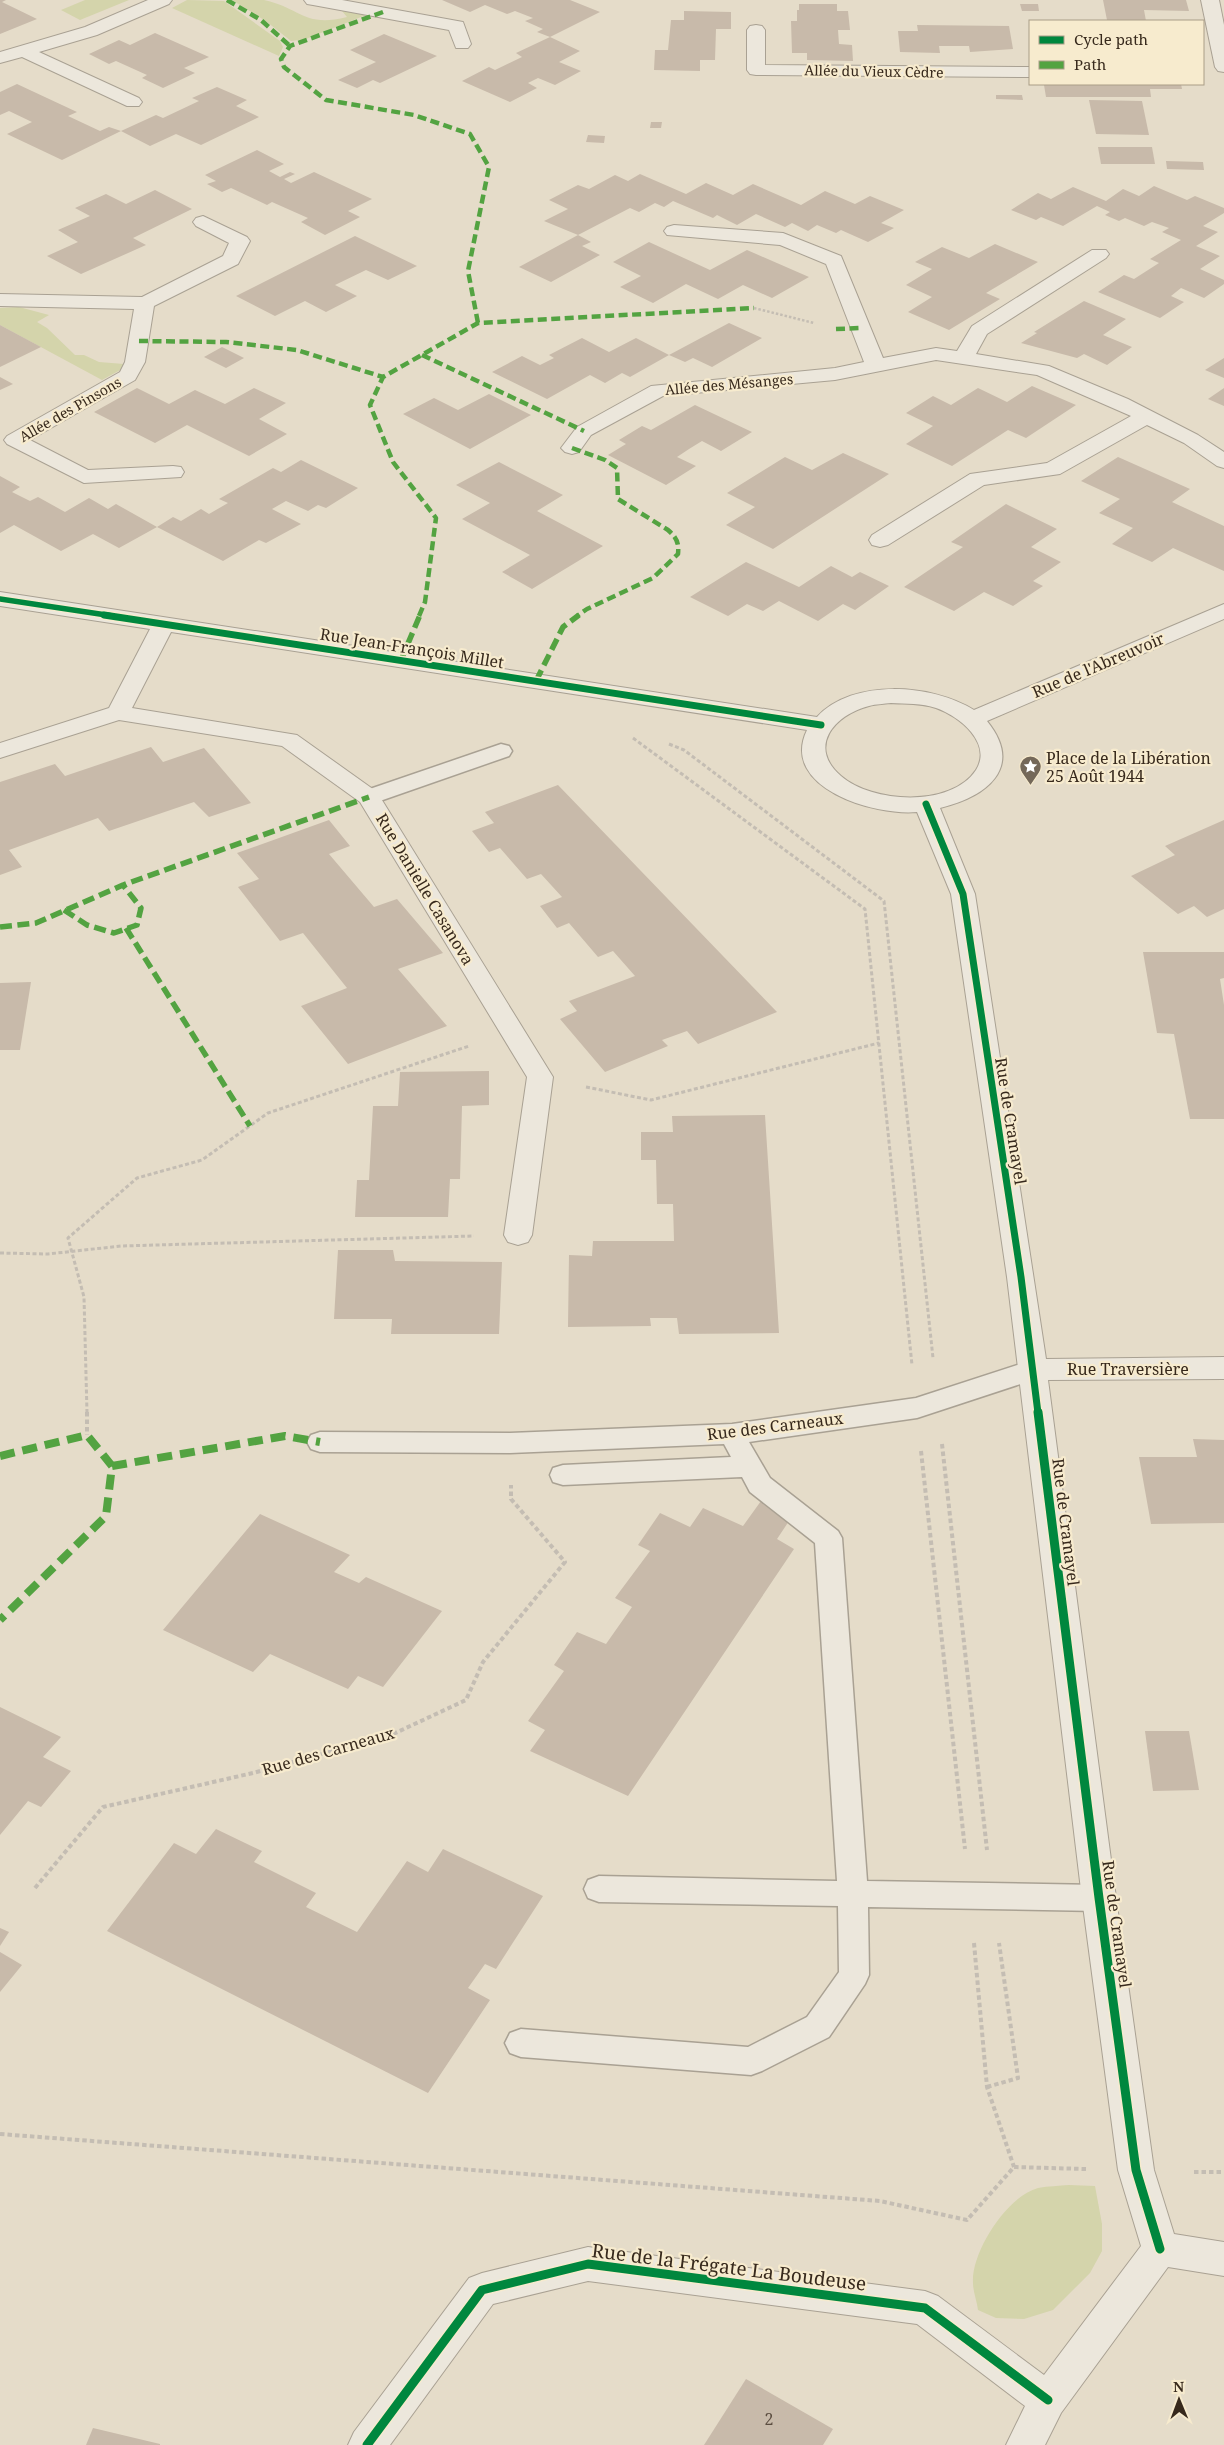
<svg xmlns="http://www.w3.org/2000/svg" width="1224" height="2445" font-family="'Noto Serif',serif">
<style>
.green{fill:#d4d4ab}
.building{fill:#c8baaa}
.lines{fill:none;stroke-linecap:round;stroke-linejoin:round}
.lane-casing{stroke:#a9a193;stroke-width:3}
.street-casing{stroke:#a9a193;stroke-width:2}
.path-far2{stroke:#c4bdb3;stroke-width:2.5;stroke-dasharray:2.5 2;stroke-linecap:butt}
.path-far1{stroke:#c4bdb3;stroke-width:3;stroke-dasharray:4 2.5;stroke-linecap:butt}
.path{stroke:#c4bdb3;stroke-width:4;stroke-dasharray:4.5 3;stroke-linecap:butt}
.lane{fill:#ece7dc;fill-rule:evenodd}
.street{fill:#ece7dc;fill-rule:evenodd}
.quiet-far2{stroke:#53a341;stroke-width:4.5;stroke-dasharray:9 4.5;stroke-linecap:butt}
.quiet-far1{stroke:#53a341;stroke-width:5.5;stroke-dasharray:12 5.5;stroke-linecap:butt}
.quiet{stroke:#53a341;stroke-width:8;stroke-dasharray:15 8;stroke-linecap:butt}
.cycleway-far2-casing{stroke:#f7ebce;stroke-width:8}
.cycleway-far1-casing{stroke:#f7ebce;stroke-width:10}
.cycleway-casing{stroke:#f7ebce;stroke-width:12}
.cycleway-far2{stroke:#00873e;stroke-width:5.5}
.cycleway-far1{stroke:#00873e;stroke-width:7}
.cycleway{stroke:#00873e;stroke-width:9}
.labels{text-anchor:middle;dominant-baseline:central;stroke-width:4.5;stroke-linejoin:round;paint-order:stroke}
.far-street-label{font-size:14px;fill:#37291c;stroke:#f7ebce}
.street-label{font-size:16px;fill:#37291c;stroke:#f7ebce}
.poi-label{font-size:16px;fill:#37291c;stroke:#f7ebce;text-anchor:start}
.near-number-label{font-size:16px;fill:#5b4d40}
.near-street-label{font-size:19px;fill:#37291c;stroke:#f7ebce}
</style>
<rect width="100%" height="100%" fill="#e5dcc9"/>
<!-- green -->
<g class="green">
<polygon points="85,0 129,0 80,20 61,10"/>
<polygon points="187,0 224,1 280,41 283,47 279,56 172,8"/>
<path d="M 232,0 C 242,0 254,0 264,0 C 301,8 304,28 347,17 L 342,11 C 349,7 359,11 366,15 L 306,39 L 291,41 L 267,22 Z"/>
<polygon points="19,307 49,315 37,322 47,328 75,355 84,355 99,362 124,364 122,369 102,380 0,325 0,308"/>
<path d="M 1069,2185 L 1095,2186 L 1102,2224 L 1102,2251 L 1090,2273 L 1053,2310 L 1024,2319 L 996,2318 L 978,2310 C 977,2301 973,2292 973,2283 C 971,2252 1007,2196 1038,2188 C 1048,2186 1059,2186 1069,2185 Z"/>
</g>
<!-- building -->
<g class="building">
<polygon points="0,0 6,0 2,2 37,19 0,34"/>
<polygon points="442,0 570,0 600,12 550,37 537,32 543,29 525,21 533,18 515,11 507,14 485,5 470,12"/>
<polygon points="1103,0 1186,0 1189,11 1144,10 1146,21 1109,21 1107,20"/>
<polygon points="799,4 837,4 837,11 848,11 850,30 838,30 839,44 852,45 853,61 807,60 807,53 792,53 791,21 797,21 797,10 799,10"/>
<polygon points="1020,4 1038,4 1039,11 1022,11"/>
<polygon points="684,11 731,12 731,29 716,29 715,60 700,60 700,71 654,70 655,50 668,50 671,20 684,20"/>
<polygon points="917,25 1009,26 1013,49 970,52 969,46 939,46 940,53 900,52 898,31 918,31"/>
<polygon points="155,33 209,57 184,68 195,73 163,88 142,78 147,75 116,61 109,64 89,54 119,40 130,45"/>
<polygon points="384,34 437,56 380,83 373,80 357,88 338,80 376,62 350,50"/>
<polygon points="550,37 580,51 559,62 581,71 555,85 538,78 528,83 537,88 510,102 462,81 489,67 495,70 522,57 516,53"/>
<polygon points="17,84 77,112 68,116 100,131 109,127 121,131 62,160 7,134 32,122 9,111 0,115 0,92"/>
<polygon points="1145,84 1181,84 1182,89 1150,89 1151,97 1046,97 1044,85"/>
<polygon points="217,87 247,100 236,106 259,117 201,145 176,134 150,146 121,131 156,115 163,118 199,101 192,98"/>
<polygon points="996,95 1022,95 1023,100 996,99"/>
<polygon points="1089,100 1142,101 1149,135 1096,134"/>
<polygon points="651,122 662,122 661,128 650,128"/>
<polygon points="588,135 605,136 604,143 586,142"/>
<polygon points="1098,147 1152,147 1155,164 1101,164"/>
<polygon points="257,150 284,164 269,171 280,177 290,172 295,174 284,179 291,183 314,172 372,199 348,211 360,217 325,235 301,222 308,218 272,202 267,205 231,188 222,192 207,184 216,181 205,175"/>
<polygon points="1166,161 1203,162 1204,170 1167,169"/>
<polygon points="640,174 686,194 706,183 733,195 753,184 801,205 825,191 855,204 870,196 904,210 881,223 894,228 868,242 841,230 836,233 817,225 808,231 792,223 785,227 756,214 737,225 717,215 713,218 673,201 664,207 655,203 639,212 630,208 578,235 544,221 568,209 549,200 578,185 589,189 615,175 628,181"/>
<polygon points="1154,186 1187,200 1195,196 1224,208 1224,213 1203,226 1218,232 1196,246 1220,256 1200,269 1224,280 1224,284 1204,298 1181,288 1171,296 1184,302 1160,318 1098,292 1124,275 1134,279 1159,263 1150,259 1181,240 1162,232 1169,228 1152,222 1144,226 1125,218 1119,221 1105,215 1110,212 1097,206 1063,226 1041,217 1036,220 1011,210 1038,193 1051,199 1073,187 1106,201 1123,189 1139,196"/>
<polygon points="155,190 192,209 133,238 146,245 81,274 47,256 78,242 58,230 90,216 75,208 106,194 126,204"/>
<polygon points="578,235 591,242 582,246 600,255 551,282 519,267"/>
<polygon points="355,236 417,266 388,280 366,270 335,285 357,296 326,312 305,301 275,316 236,296"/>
<polygon points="649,242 710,270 747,250 809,277 772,298 743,285 718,299 686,284 653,303 620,287 641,276 613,262"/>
<polygon points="995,244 1038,262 986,293 1000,299 949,330 908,312 932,297 906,285 932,269 915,262 942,247 969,258"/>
<polygon points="1084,301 1126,319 1103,335 1132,347 1107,365 1084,354 1077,358 1021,343 1037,333 1034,332"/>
<polygon points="729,323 762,338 712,367 693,358 685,362 669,355"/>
<polygon points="0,325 41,347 0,367"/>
<polygon points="582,338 609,352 636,338 669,355 630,377 622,373 605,383 590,375 547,399 492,372 522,356 540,365 554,358 549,355"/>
<polygon points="222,347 244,358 226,368 204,357"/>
<polygon points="1224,358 1224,378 1205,370"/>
<polygon points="0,377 13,384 0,390"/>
<polygon points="1032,386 1076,405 1026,438 1008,430 952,466 906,444 933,426 906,413 933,396 951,405 978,388 1007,402"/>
<polygon points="137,388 169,404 195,390 225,404 254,388 286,403 259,419 287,434 249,456 187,425 155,443 94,412"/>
<polygon points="1224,388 1224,406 1208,399"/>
<polygon points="489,394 531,415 470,449 403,414 434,398 458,410"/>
<polygon points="695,405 752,432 721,451 702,441 689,449 677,457 696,466 666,485 608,455 626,444 619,440 642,426 651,430"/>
<polygon points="843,453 889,474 773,549 726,525 755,507 727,493 785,457 812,470"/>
<polygon points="1118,457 1190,489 1172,502 1224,526 1224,571 1173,548 1152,562 1112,544 1133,528 1099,513 1120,499 1081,481"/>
<polygon points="301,460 358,488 326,508 318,505 308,511 286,501 272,509 301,524 266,543 259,540 223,561 157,527 173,517 181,521 201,509 209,514 228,503 219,499 273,468 281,472"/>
<polygon points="499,462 563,495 537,511 603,546 532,589 502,572 530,555 462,519 490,503 456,485"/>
<polygon points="0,476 20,487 12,492 30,501 38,497 65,512 89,498 108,509 116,504 157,527 119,548 93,534 61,551 14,525 0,533"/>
<polygon points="1006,504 1057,529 1031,547 1061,562 1033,581 1043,586 1013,606 984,592 954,611 904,587 963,547 951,542"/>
<polygon points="746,562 799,587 831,566 852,577 860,572 889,586 855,610 843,604 818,621 779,601 763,611 747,604 728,616 690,597"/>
<polygon points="151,747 163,762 204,748 251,803 209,817 194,802 109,831 98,818 9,850 22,867 0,875 0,782 55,764 65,776"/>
<polygon points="558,785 777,1012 698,1044 687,1031 662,1040 668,1046 605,1072 560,1019 577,1011 569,1001 635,976 613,951 598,957 569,923 557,928 540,906 562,897 541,874 527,879 500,848 489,852 472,831 494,823 485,812"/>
<polygon points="329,820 350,846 329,854 374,907 397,899 443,953 398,969 447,1026 348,1064 301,1006 347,988 303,933 280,941 238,887 259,879 237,853"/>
<polygon points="1224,820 1224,909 1207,917 1194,906 1178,914 1131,876 1175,855 1165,846"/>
<polygon points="1143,952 1224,952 1224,978 1220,979 1224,1005 1224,1119 1190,1119 1174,1034 1157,1033"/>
<polygon points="31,982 20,1050 0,1050 0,983"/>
<polygon points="489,1071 489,1105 462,1106 460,1179 450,1179 448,1217 355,1217 357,1180 369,1180 373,1106 398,1106 400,1072"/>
<polygon points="765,1115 779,1333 679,1334 677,1318 650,1318 651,1326 568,1327 569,1255 592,1256 593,1241 674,1241 673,1204 657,1204 656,1160 641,1160 641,1132 673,1132 672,1116"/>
<polygon points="338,1250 393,1250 395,1261 502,1262 499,1334 391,1334 392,1319 334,1319"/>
<polygon points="1193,1439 1224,1440 1224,1523 1151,1524 1139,1457 1197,1457"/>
<polygon points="761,1501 793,1515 777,1539 794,1549 628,1796 530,1751 545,1730 528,1721 564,1671 554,1665 577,1632 606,1644 632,1607 615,1598 650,1551 638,1545 660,1513 690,1527 703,1508 743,1526"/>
<polygon points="260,1514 350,1555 334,1572 359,1583 366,1577 442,1611 383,1687 358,1676 348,1689 270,1654 253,1672 163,1630"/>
<polygon points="0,1707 61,1737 43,1757 71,1771 41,1807 28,1801 0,1835"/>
<polygon points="1145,1731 1189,1731 1199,1790 1153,1791"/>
<polygon points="216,1829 262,1851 254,1862 316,1893 306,1907 357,1932 407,1861 428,1872 443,1849 543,1896 496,1969 485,1964 468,1988 490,2000 428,2093 107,1931 174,1843 196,1854"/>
<polygon points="0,1928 9,1932 0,1946"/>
<polygon points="0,1952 22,1965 0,1992"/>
<polygon points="746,2379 833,2429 823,2445 704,2445"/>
<polygon points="93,2428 160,2444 160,2445 86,2445"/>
</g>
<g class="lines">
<defs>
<g id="lane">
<polygon points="501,744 509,746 512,751 509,756 377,802 369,804 361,802 358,797 361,792"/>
<polygon points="1033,1360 1042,1363 1046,1370 1042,1377 917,1418 749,1442 770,1478 838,1531 842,1538 867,1881 1099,1885 1110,1889 1114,1898 1110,1907 1099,1911 868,1907 869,1975 865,1984 829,2037 762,2071 751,2075 521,2057 510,2053 505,2043 510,2033 521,2029 748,2047 807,2017 839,1972 838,1906 599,1902 588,1898 584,1889 588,1880 599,1876 837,1881 815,1543 750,1492 742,1477 563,1485 553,1482 550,1475 553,1468 563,1465 731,1457 724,1444 510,1453 320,1452 311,1449 307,1442 311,1435 320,1432 510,1433 732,1424 916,1398"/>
</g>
<g id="street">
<polygon points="148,0 172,0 169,4 97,35 39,52 139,98 142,102 139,106 127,106 22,57 0,63 0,52 85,27"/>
<polygon points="304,0 342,0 463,22 471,44 468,48 456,48 449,30 313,5 307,4"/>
<polygon points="1201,0 1219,0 1224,25 1224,72 1218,71 1215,67"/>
<polygon points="756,25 762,26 765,30 765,65 1030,67 1030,77 756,75 750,74 747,70 747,30 750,26"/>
<polygon points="203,216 247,237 250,241 238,264 154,306 145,362 135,380 30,440 88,470 173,466 181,467 184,472 181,477 84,483 7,444 4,440 7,436 120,372 125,362 134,309 0,306 0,294 142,297 223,256 229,243 196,226 193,222 196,218"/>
<polygon points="674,225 783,233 841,256 883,358 936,348 957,351 972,326 1092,250 1106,250 1109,254 1106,258 987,334 976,354 1049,366 1128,399 1198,435 1224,452 1224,468 1217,466 1184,443 1147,425 1060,474 984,485 888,545 880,547 872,545 869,540 872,535 970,474 1047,463 1131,416 1037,375 936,360 835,380 663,396 591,435 579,452 572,454 565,452 561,448 577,427 651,386 835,368 864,362 826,264 780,245 667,235 664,231 667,227"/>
<path d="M 0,592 L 817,717 C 853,678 932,684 974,710 L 1224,604 L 1224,619 L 987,721 C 1025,768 986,797 940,808 L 975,894 L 1046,1359 L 1224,1357 L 1224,1379 L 1048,1380 L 1116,1898 L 1154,2170 L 1174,2234 L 1224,2242 L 1224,2276 L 1168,2267 L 1061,2413 L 1045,2445 L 1006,2445 L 1025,2406 L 917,2324 L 588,2281 L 493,2304 L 390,2445 L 348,2445 L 354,2432 L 469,2278 L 482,2273 L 588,2247 L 925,2291 L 938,2296 L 1044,2375 L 1141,2246 L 1118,2170 L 1082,1898 L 1007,1277 L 951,894 L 917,812 C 875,816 779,788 807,730 L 171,632 L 132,708 L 297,735 L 377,792 L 553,1077 L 532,1235 L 528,1242 L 518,1245 L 508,1242 L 504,1235 L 527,1077 L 360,802 L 282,746 L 119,720 L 0,758 L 0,743 L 109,708 L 150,629 L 0,606 ZM 891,703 C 906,704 922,703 936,708 C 959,716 993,743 976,770 C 951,808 872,803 841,776 C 807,747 834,715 869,706 C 876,704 884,704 891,703 Z"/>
</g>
</defs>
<!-- lane casing -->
<use href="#lane" class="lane-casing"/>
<!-- street casing -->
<use href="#street" class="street-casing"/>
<!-- path-far2 -->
<polyline class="path-far2" points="754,308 814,323"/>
<!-- path-far1 -->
<g class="path-far1">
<polyline points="633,738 865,909 912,1365"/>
<polyline points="669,744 684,750 884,901 933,1358"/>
<polyline points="586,1087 651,1100 879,1043"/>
<polyline points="0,1253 48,1254 121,1246 474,1236"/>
<polyline points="87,1413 84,1297 68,1238 137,1178 202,1160 268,1113 469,1046"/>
</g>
<!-- path -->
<g class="path">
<polyline points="87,1412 87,1435"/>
<polyline points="942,1444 987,1850"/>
<polyline points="921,1451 965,1849"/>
<polyline points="35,1888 103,1807 253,1773 391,1735 466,1700 483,1662 565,1562 511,1499 511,1485"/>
<polyline points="974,1943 987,2087 1014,2167"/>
<polyline points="987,2087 1018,2078 999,1943"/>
<polyline points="0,2134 880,2201 967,2220 1014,2167 1086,2169"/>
<polyline points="1194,2172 1224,2172"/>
</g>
<!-- lane -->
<use href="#lane" class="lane"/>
<!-- street -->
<use href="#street" class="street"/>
<!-- quiet-far2 -->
<g class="quiet-far2">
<polyline points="227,0 261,20 290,46"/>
<polyline points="383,12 290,46 281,59 284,67 326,100 414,115 470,134 489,167 468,271 478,323"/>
<polyline points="836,329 861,328"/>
<polyline points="139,341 226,342 297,350 383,377"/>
<polyline points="422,355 584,431"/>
<path d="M 572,448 L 605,460 L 617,468 L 618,499 L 668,530 C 677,538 679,543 678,554 L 653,578 L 587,609 L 577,616"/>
<polyline points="419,616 425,602 436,518 393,462 370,405 383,377 478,323 754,308"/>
</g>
<!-- quiet-far1 -->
<g class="quiet-far1">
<polyline points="401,660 420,615"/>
<polyline points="536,681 563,627 579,615"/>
<polyline points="64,910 87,925 114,933 137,925 141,908 123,885"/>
<polyline points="0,927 36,923 123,885 369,797"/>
<polyline points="126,928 250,1126"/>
</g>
<!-- quiet -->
<g class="quiet">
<polyline points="0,1456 87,1435 112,1466 106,1516 0,1620"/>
<polyline points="112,1466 285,1436 320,1442"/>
</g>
<defs>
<polyline id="cycleway-far2" points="0,599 113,616"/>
<g id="cycleway-far1">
<polyline points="104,615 821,725"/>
<polyline points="926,804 963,894 1021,1277 1038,1413"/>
</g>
<g id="cycleway">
<polyline points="1038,1412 1099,1898 1136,2170 1160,2249"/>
<polyline points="367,2445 482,2290 588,2264 925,2308 1048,2400"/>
</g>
</defs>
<!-- cycleway-far2 casing -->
<use href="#cycleway-far2" class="cycleway-far2-casing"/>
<!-- cycleway-far1 casing -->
<use href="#cycleway-far1" class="cycleway-far1-casing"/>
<!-- cycleway casing -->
<use href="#cycleway" class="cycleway-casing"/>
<!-- cycleway-far2 -->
<use href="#cycleway-far2" class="cycleway-far2"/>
<!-- cycleway-far1 -->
<use href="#cycleway-far1" class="cycleway-far1"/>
<!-- cycleway -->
<use href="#cycleway" class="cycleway"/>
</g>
<!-- icons -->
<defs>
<symbol id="sight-pin" viewBox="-11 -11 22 30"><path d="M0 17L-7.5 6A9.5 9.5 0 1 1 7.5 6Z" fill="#746859" stroke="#f7ebce"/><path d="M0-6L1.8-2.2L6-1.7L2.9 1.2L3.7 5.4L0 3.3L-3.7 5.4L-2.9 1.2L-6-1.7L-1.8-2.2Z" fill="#fff"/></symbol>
</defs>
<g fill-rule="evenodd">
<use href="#sight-pin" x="1018" y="754" width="25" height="34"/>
</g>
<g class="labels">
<!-- far-street labels -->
<g class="far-street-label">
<text transform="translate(874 71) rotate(1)">Allée du Vieux Cèdre</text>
<text transform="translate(729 384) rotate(-5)">Allée des Mésanges</text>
<text transform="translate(70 409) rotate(-30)">Allée des Pinsons</text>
</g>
<!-- street labels -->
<g class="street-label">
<text transform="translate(412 648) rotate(9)">Rue Jean-François Millet</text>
<text transform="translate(1098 665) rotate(-23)">Rue de l'Abreuvoir</text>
<text transform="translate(425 889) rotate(59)">Rue Danielle Casanova</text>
<text transform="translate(1011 1121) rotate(81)">Rue de Cramayel</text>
<text x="1128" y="1369">Rue Traversière</text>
<text transform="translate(775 1426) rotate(-7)">Rue des Carneaux</text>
<text transform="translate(1066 1522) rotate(83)">Rue de Cramayel</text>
<text transform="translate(328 1751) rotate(-16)">Rue des Carneaux</text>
<text transform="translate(1117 1924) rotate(82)">Rue de Cramayel</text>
</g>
<!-- poi labels -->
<g class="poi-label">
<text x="1046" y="758">Place de la Libération<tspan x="1046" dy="18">25 Août 1944</tspan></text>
</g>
<!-- near-number labels -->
<g class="near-number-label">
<text x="769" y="2419">2</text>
</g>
<!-- near-street labels -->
<g class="near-street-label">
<text transform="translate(729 2267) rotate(7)">Rue de la Frégate La Boudeuse</text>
</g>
</g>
<!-- legend -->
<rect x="1029" y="20" width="175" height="65" fill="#f7ebce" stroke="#aa9d87"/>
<rect x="1039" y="36" width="25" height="8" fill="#00873e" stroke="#aa9d87"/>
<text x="1074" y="45" font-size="15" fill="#37291c">Cycle path</text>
<rect x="1039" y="61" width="25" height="8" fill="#53a341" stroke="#aa9d87"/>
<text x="1074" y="70" font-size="15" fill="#37291c">Path</text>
<!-- north arrow -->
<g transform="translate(1179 2400) rotate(359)" stroke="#f7ebce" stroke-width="4" paint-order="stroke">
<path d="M0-4L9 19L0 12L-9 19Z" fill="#37291c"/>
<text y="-8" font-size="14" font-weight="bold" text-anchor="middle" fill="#37291c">N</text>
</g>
</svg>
